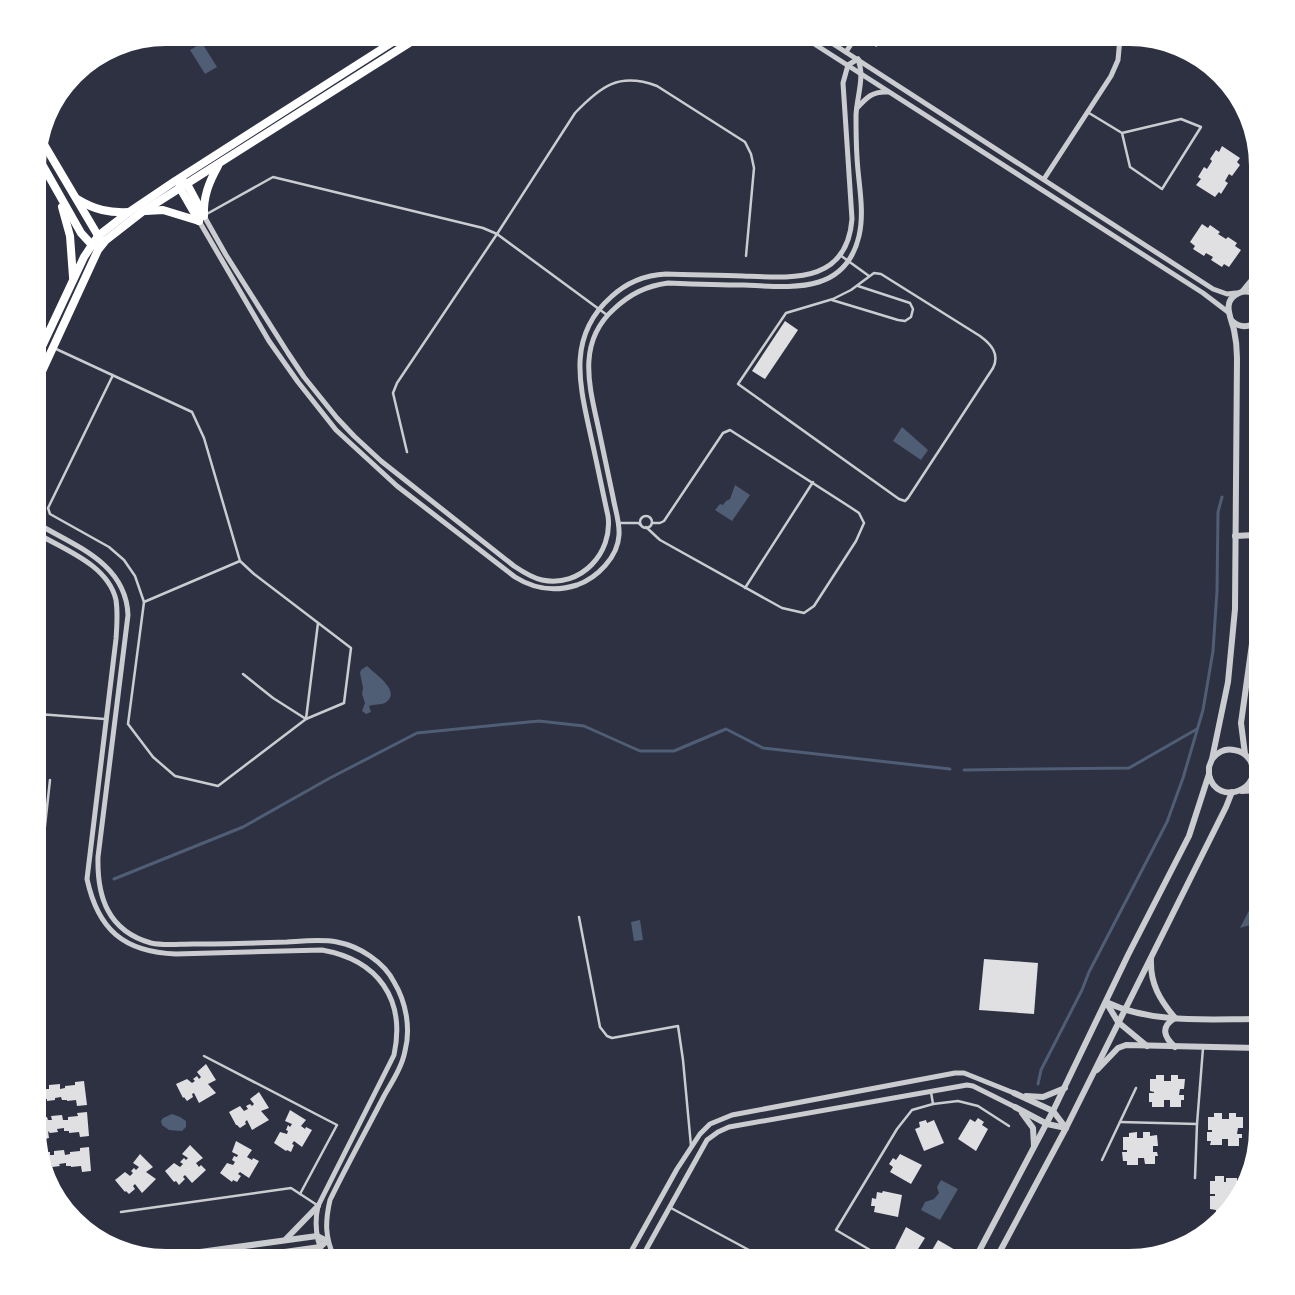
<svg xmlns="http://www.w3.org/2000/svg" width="1295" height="1295" font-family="Spectral,serif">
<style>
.water{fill:#4f5d75}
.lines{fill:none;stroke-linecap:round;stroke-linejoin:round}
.stream{stroke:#4f5d75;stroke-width:3}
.building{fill:#e0e0e3}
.service{stroke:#caccd0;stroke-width:2.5}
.minor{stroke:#caccd0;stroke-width:5}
.tertiary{stroke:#caccd0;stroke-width:6}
.primary{stroke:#fff;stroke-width:8}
</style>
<rect width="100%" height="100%" fill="#2d3142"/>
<!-- water -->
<g class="water">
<polygon points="202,43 217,67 205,74 190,50"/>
<polygon points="902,427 928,450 921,460 893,441"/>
<polygon points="735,485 750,495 732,521 715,510 720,504 723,505 726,501 730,499"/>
<path d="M 367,666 C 375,674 403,692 385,703 C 381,705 374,704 369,706 L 371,712 L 366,714 L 362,711 L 365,703 L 362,694 L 363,688 L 360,673 L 361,670 Z"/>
<polygon points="1257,895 1257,923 1240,928"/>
<polygon points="640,920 643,940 634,941 631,922"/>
<polygon points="172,1114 180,1117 186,1121 186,1127 182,1131 169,1130 162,1125 161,1121 163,1118"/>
<polygon points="941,1180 958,1189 940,1220 921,1210 925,1202 934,1199 939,1193 937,1187"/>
</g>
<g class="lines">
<!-- stream -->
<g class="stream">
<polyline points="964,770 1129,768 1197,729"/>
<polyline points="114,879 243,827 330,778 417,733 539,721 584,726 640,751 674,751 726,729 763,748 950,769"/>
<polyline points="1038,1084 1041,1070 1082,990 1089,972 1167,822 1183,778 1203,710 1213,651 1217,591 1218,512 1222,497"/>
</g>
</g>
<!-- building -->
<g class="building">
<polygon points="1222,146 1240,158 1237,162 1240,165 1232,176 1229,174 1225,181 1228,183 1221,194 1219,192 1215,197 1196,185 1201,179 1198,177 1204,167 1207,169 1212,161 1210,159 1216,150 1219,152"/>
<polygon points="1202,224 1208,228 1210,225 1220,232 1218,234 1226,239 1228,237 1237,243 1235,246 1241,250 1229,267 1224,264 1222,267 1211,260 1213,257 1206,253 1204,256 1193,249 1195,246 1190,242"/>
<polygon points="785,321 798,330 765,379 752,371"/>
<polygon points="984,959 1038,963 1034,1014 979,1010"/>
<polygon points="206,1064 216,1080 208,1084 216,1093 199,1103 194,1093 192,1094 193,1097 187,1101 184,1097 183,1098 176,1084 187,1079 192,1083 195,1081 193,1079 197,1076 199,1079 201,1077 197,1072"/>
<polygon points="1156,1075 1164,1075 1164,1081 1171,1081 1171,1075 1178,1075 1178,1079 1185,1079 1184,1089 1180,1089 1179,1095 1184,1095 1184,1100 1181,1100 1181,1107 1170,1107 1170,1100 1164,1100 1164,1107 1152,1107 1152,1102 1149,1102 1149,1093 1154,1093 1154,1092 1150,1091 1150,1079 1156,1079"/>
<polygon points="84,1081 87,1105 77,1106 76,1100 67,1101 67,1100 62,1100 61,1097 55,1098 55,1100 47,1101 47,1099 46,1099 46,1107 38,1108 38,1086 45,1086 45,1089 49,1089 49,1085 60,1084 60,1089 65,1088 65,1086 75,1085 75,1082"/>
<polygon points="259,1092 269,1108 261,1111 269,1120 252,1130 247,1120 245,1122 246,1124 240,1128 237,1125 236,1125 229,1112 240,1106 244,1111 248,1109 246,1106 250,1104 252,1106 254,1104 250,1099"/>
<polygon points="290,1110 306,1120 301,1126 305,1129 306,1127 312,1130 302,1147 294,1141 292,1144 294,1145 291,1152 287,1150 286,1151 274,1143 280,1132 287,1134 288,1131 286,1130 288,1125 290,1127 292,1124 285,1121"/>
<polygon points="87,1112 89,1136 80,1137 79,1132 69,1133 69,1131 64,1131 64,1128 57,1129 58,1132 50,1133 48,1131 49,1138 40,1140 38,1118 47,1117 48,1120 52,1120 51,1116 62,1115 63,1120 68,1120 68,1117 78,1116 77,1113"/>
<polygon points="1214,1113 1222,1113 1222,1119 1229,1119 1229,1113 1236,1113 1236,1117 1243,1117 1243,1128 1238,1128 1237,1134 1242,1134 1242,1138 1239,1138 1239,1146 1228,1146 1228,1139 1222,1139 1222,1145 1210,1145 1211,1141 1207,1141 1207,1132 1212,1132 1212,1130 1208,1130 1208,1117 1214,1117"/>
<polygon points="978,1118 984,1122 982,1125 988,1129 976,1151 958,1139 970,1119 975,1122"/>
<polygon points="926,1120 927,1123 934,1120 944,1143 924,1151 915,1129 920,1127 919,1122"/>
<polygon points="1137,1132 1137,1138 1143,1138 1143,1132 1150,1132 1150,1136 1157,1135 1158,1146 1153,1146 1153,1152 1157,1152 1158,1156 1155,1156 1155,1164 1145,1164 1144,1158 1138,1158 1138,1165 1127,1165 1127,1161 1123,1161 1122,1152 1127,1152 1127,1150 1123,1150 1123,1137 1129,1137 1129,1133"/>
<polygon points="236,1141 252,1150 247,1157 252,1160 253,1158 259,1161 249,1178 240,1172 238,1174 241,1176 237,1182 233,1180 232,1182 220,1173 227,1163 233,1165 235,1162 232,1160 234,1156 237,1157 238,1155 232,1152"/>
<polygon points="190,1145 203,1158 196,1163 199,1167 201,1165 206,1170 192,1183 185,1175 183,1177 185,1179 179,1185 176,1181 174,1182 165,1171 174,1163 180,1167 183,1164 180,1162 184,1158 186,1160 188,1158 182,1154"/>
<polygon points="89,1147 91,1171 82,1172 81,1166 71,1167 71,1166 66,1166 66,1163 59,1164 60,1166 52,1167 52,1165 50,1165 51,1173 46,1174 42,1152 50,1152 50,1155 54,1155 54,1151 64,1150 65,1155 70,1154 70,1152 80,1151 80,1148"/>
<polygon points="140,1154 153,1167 146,1172 156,1179 142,1193 135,1184 133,1186 135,1189 129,1194 126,1191 125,1192 115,1180 125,1172 130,1176 133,1173 131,1171 134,1168 136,1170 139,1167 133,1163"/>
<polygon points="900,1154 922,1165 911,1184 890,1172 893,1167 889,1164 893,1158 896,1160"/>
<polygon points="1215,1176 1224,1176 1224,1182 1226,1182 1226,1178 1237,1178 1237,1184 1241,1184 1241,1188 1239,1190 1236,1190 1236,1194 1226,1208 1223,1208 1223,1213 1216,1213 1216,1210 1210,1209 1210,1196 1215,1196 1215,1194 1210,1194 1210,1181 1215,1181"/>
<polygon points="883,1191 902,1195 898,1217 874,1212 875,1206 871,1206 872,1198 876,1199 877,1192 882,1193"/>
<polygon points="906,1227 925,1238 913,1257 907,1256 906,1257 902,1257 899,1256 901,1252 895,1249"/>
<polygon points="938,1240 957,1251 953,1257 928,1257"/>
</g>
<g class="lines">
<!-- service -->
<g class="service">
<polyline points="1089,113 1122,133 1181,119 1201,127 1162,189 1130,167 1122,133"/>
<polyline points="205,215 273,177 483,228 497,234 607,315"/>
<polyline points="840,255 869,276"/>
<path d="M 874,273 L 881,274 L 980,336 C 991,344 1000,354 993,368 L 908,498 L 905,501 L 899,499 L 738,384 L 786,313 L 833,299 L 851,290 Z"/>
<polyline points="832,300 898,320 905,321 911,317 913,309 910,303 858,286"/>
<polyline points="54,348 192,412 204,438 240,561 254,574 351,648 344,703 306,719 218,786 175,776 153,757 128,724 144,602 135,576 124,560 109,547 50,514 48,508 113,375"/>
<path d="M 407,452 L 393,393 L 397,383 L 497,234 L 575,113 C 601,86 619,72 657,86 L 745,142 L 751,154 L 754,168 L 746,256"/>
<circle cx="646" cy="522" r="6"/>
<polyline points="620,523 638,523 641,525"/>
<polyline points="646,527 660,540 782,608 804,613 814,606 856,541 864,523 859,513 850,507 730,430 723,433 664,521 660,523 652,523"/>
<polyline points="745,588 813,482"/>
<polyline points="144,602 240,561"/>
<polyline points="243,674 273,698 306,719 318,623"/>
<polyline points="38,714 105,719"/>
<polyline points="38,871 40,871 50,780"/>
<polyline points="579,917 600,1027 607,1036 612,1038 678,1026 683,1060 691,1146"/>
<polyline points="204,1056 337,1125 300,1194"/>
<polyline points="933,1104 958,1101 978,1106 1009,1126"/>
<polyline points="1120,1122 1197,1124"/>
<polyline points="1102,1160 1136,1088"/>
<polyline points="1195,1178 1197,1124 1203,1048"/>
<polyline points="671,1208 762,1257"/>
<polyline points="121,1212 291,1188 317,1205"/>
<polyline points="882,1257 836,1230 897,1129 912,1110 933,1104 931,1092"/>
</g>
<!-- minor -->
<g class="minor">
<polyline points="805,38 1203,293 1228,312"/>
<polyline points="824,38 1213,289 1227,294 1236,293"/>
<polyline points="867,38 876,44"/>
<polyline points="846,52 855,38"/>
<path d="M 857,108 C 867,97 873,91 888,92"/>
<polyline points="1044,179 1111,76 1118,60 1120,38"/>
<path d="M 204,216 L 226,255 L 288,353 L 304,377 L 337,418 L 354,436 L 381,461 L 514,566 C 523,572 532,578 542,580 C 581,588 613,553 608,516 C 602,489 597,463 591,437 C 580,386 566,337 611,297 C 626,283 646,275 666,274 C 692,275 718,275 743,276 C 792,278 847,284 852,219 L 843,83 L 848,65 L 858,59"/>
<path d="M 199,221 L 269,341 L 298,382 L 336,430 L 397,486 L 515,577 C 534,589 555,592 577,585 C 597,578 618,557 619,535 C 620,523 615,509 613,497 C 608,474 603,450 598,426 C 589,385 577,342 614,309 C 630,294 646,286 668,283 C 693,284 718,285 744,285 C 791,287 845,295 859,236 C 865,210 858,182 857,157 C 856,143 856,129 856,115 C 857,96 865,77 858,59"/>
<path d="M 38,524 C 75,546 126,563 128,615 L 98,857 C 97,897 108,931 151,943 C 164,946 179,944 193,944 C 224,944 256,943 287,942 C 304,941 321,939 337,942 C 359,946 384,962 394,982 C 406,1002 411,1028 405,1051 C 402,1067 392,1082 384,1096 C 366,1131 347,1165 330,1200 C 325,1222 325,1237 334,1257"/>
<path d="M 38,534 C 65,550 108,565 116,600 C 118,613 117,626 116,639 L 87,879 C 98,930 124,952 176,954 L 322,950 C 378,960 406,999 394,1055 L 318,1206 C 314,1224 316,1240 324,1257"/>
<polyline points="628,1257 677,1169 700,1134 710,1124 732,1115 955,1073 964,1073 1014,1093"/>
<polyline points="642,1257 707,1140 718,1132 729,1127 967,1085 973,1086 1015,1107"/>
</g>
<!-- tertiary -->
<g class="tertiary">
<polyline points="1243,291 1257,274"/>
<path d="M 1232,321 C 1240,328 1249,328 1257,321"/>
<polyline points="1235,536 1255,535"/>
<polyline points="1245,754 1241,723 1252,644 1255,592 1257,340"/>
<path d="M 1209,775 C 1217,808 1266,789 1250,760 C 1246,754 1241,751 1234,750 C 1225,748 1219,751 1213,758"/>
<polyline points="1242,791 1257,790"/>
<path d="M 1151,959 C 1150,984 1160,1000 1175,1018"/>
<path d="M 1106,1002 C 1152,1024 1207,1019 1257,1019"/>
<polyline points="1106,1002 1118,1022 1147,1046"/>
<path d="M 1175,1018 C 1160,1027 1164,1037 1175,1047"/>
<polyline points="1097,1070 1118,1048 1126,1045 1257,1048"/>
<polyline points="1014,1093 1053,1111 1066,1128"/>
<polyline points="1026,1096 1043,1097 1065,1088"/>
<polyline points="1015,1107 1047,1124 1066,1128"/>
<polyline points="1022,1113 1033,1128 1034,1146"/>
<polyline points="286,1239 318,1206"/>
<polyline points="279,1254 291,1257"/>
<polyline points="164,1257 317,1236 327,1241 320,1247 249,1257"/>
<path d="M 976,1257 L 1053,1111 L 1128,955 L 1189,836 L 1209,774 L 1209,767 L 1212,759 L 1228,682 L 1235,609 L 1237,358 C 1237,349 1236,339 1234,330 C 1231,317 1221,301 1239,293 C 1246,290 1252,292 1257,296"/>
<polyline points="997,1257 1066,1128 1226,807 1232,792"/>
</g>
<!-- primary -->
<g class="primary">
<polyline points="42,141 100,239"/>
<polyline points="38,157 81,233 92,245 95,245"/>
<polyline points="183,181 187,184 203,214"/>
<polyline points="179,183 180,188 199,221"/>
<path d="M 77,199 C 95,210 109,213 129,212"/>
<polyline points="62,207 70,236 73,277"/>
<polyline points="146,211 163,210 199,221"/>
<path d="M 204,216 C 203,197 209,182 218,166"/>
<polyline points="38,355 84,257 98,236 129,212 175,181 399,38"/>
<polyline points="38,380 98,250 106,240 142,212 417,38"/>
</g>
</g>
<!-- crop -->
<path d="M0 0H1295V1295H0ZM166 46H1129A120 120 0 0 1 1249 166V1129A120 120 0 0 1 1129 1249H166A120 120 0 0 1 46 1129V166A120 120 0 0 1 166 46Z" fill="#fff" fill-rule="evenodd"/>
</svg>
